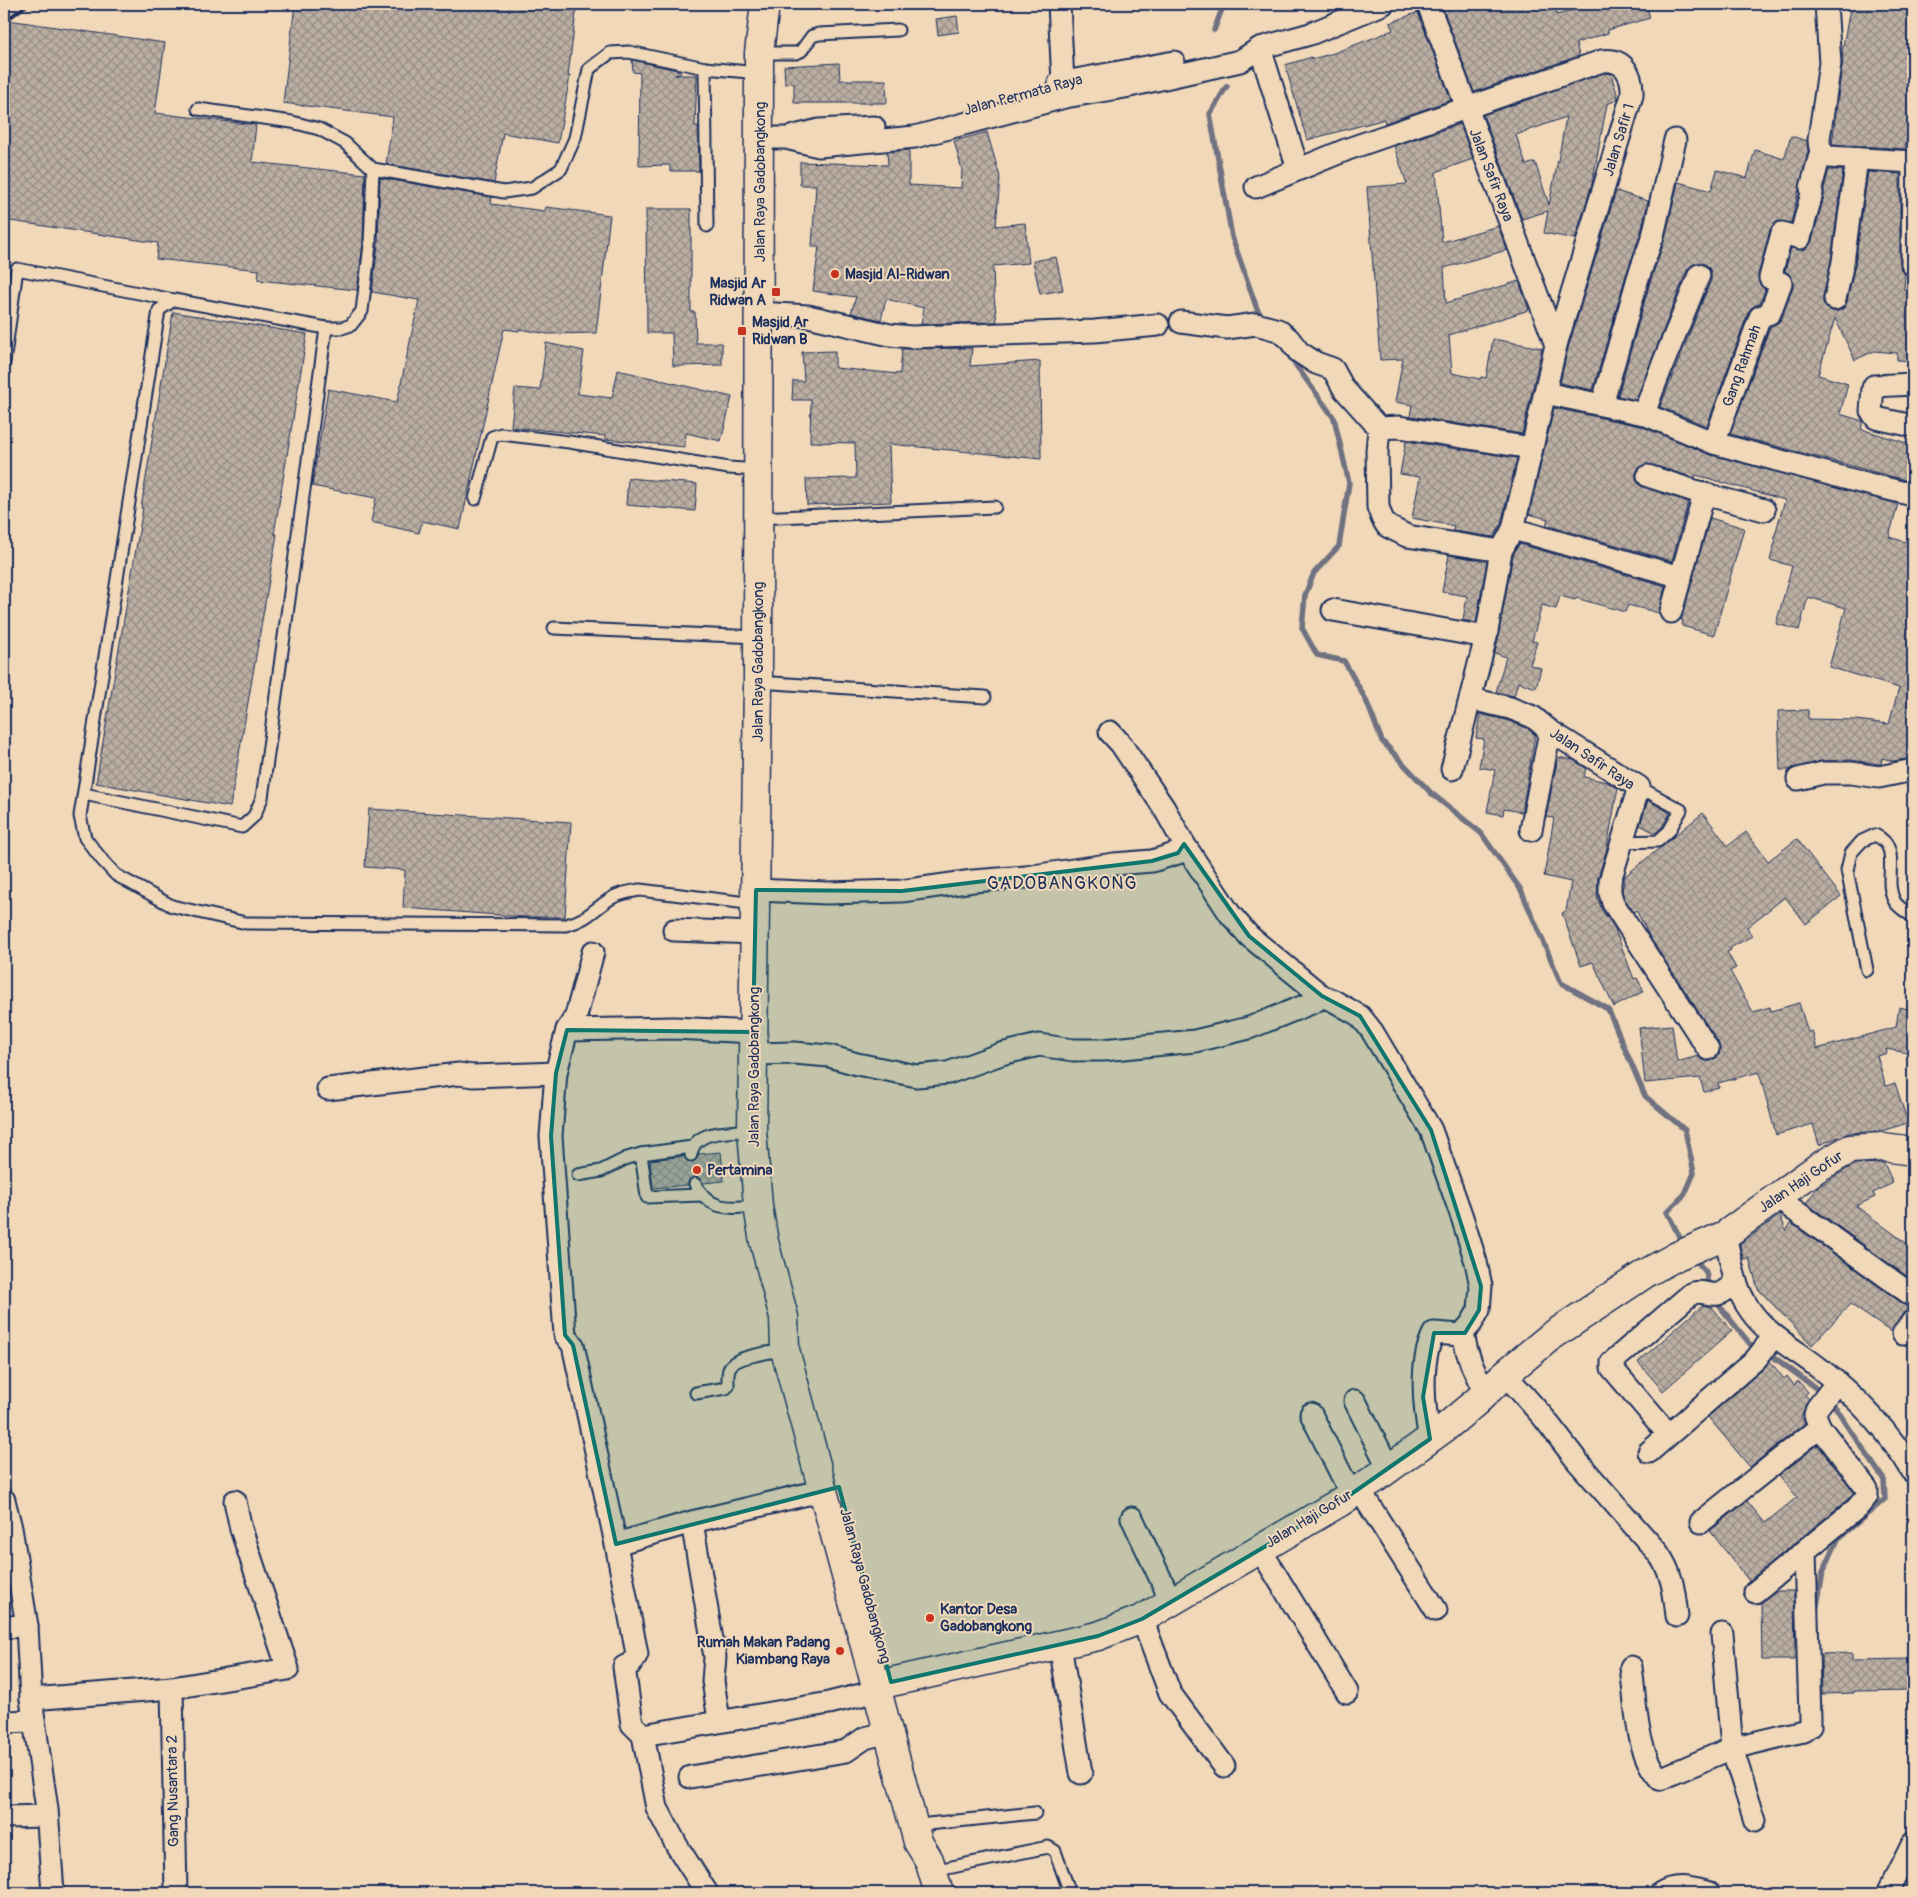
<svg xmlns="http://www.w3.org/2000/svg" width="1917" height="1897" font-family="Pangolin,sans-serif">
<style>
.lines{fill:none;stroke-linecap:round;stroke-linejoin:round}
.stream{stroke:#6f7281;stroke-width:5.5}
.building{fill:url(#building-cross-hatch);stroke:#1b2f5e;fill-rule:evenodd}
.lane-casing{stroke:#1b2f5e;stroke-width:15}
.street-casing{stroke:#1b2f5e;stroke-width:25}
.secondary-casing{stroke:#1b2f5e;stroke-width:31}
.highway-casing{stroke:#1b2f5e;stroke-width:31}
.lane{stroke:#f0d8b8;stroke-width:11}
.street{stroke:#f0d8b8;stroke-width:21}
.secondary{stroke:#f0d8b8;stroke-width:28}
.highway{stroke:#f0d8b8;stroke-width:28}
.rail{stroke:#1b2f5e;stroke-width:4}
.marked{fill:#0f766e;fill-opacity:0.2;stroke:#0f766e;stroke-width:4;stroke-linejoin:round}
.poi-dot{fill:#c8321e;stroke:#f0d8b8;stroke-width:2}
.labels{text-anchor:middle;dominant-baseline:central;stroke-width:4;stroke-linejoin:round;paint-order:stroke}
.street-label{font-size:15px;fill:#1b2f5e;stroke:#f0d8b8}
.poi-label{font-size:15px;font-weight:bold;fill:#1b2f5e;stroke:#f0d8b8;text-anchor:start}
.quarter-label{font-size:18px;letter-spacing:1px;fill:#1b2f5e;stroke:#f0d8b8}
</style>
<defs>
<pattern id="building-cross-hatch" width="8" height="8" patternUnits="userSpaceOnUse" patternTransform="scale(1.25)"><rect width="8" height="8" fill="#bbaea2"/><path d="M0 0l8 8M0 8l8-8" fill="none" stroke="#978e87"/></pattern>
</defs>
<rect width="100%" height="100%" fill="#f0d8b8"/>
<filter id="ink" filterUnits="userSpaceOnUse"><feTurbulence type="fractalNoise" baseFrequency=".02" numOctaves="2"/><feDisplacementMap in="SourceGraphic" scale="10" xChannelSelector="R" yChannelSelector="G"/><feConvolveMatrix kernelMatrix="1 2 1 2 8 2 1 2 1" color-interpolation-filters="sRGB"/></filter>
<g filter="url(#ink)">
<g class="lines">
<!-- stream -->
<g class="stream">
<polyline points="1214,30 1224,4"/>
<polyline points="1227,86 1210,114 1232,237 1257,309 1265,321"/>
<polyline points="1284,349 1334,418 1349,483 1339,546 1314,573 1305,595 1302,628 1317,655 1344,661 1366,700 1382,741 1431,793 1481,833 1521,890 1561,983 1608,1009 1645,1096 1685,1130 1694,1173 1685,1194 1667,1212 1684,1246"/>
<polyline points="1693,1257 1706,1272 1709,1290"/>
<polyline points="1713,1298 1750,1344 1758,1348"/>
<polyline points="1767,1352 1829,1398 1884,1480 1885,1499 1838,1539 1823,1572 1816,1611"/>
</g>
</g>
<!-- building -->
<g class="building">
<polygon points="295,4 577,4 568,76 570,76 558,143 503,133 494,183 386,164 393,117 283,103"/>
<polygon points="1441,4 1554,4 1557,15 1592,4 1646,4 1650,18 1608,30 1608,33 1576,43 1579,56 1474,92"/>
<polygon points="1851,4 1913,4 1913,133 1908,132 1905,149 1832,144 1843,58 1842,51"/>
<polygon points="1418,12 1451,100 1385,123 1384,119 1378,121 1307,140 1285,65 1312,57 1312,59 1334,53 1378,36 1393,30 1390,23"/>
<polygon points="957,16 959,32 938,35 936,19"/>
<polygon points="8,20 165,43 155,113 256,125 252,162 365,174 363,244 357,290 258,280 259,270 156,259 158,243 4,220 4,50"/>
<polygon points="632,60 681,71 680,74 675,75 697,75 695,126 698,126 699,171 670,171 670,165 639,166 640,73 633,72"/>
<polygon points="839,63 840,80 886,80 887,103 794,103 794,83 785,84 784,66"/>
<path d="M 1604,73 L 1611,74 L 1618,97 L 1617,100 L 1607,104 L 1592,184 L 1575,239 L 1544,233 L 1548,211 L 1522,219 L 1483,115 ZM 1566,117 L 1561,145 L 1549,205 L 1535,162 L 1526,165 L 1516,135 Z"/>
<polygon points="1460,124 1473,159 1436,172 1442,242 1498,226 1507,250 1444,268 1446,303 1519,281 1529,310 1449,335 1452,373 1480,379 1481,377 1486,378 1493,339 1542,348 1522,434 1410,416 1412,405 1395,402 1403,359 1380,360 1367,187 1407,184 1394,146"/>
<polygon points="987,132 1000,177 996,226 1025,223 1029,263 993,266 994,296 997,322 921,324 924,308 886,299 881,320 851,313 856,297 813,291 819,247 812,247 816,185 800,185 800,162 888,165 887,152 909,150 909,185 961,188 962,170 954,141"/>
<polygon points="1791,136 1807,141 1808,151 1791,223 1778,221 1773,225 1770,230 1758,275 1760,285 1765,290 1760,303 1751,308 1748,313 1707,426 1660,407 1711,280 1711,274 1709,268 1703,263 1698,263 1692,265 1687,270 1636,400 1618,396 1650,282 1665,239 1678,182 1711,191 1717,170 1747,178 1755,150 1784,159"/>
<polygon points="1829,170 1843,170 1831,260 1823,297 1823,302 1826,308 1833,311 1838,311 1844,308 1847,302 1855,264 1868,172 1900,174 1900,264 1901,270 1905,274 1904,290 1913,290 1913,361 1897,360 1897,353 1874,351 1855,360 1835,318 1818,375 1848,384 1840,414 1863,421 1861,429 1913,445 1913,482 1730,434 1770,327 1779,322 1782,318 1793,287 1793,282 1791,276 1785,271 1791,248 1804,250 1809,246 1812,241 1824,196 1824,188"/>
<polygon points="380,178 492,197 491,204 545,211 546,207 610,215 596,333 548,334 519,329 519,331 504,329 460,529 422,521 419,533 371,522 376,498 312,486 328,389 397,402 419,300 372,292 378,245"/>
<polygon points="1616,191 1648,201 1641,232 1626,275 1593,390 1560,383 1568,348"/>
<polygon points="646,209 691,209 691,312 695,312 696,343 722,343 722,365 673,366 672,333 647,333"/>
<polygon points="1056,257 1063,290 1040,294 1033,261"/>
<polygon points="173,312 307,334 274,534 277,534 230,807 96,783 143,508 141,508"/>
<polygon points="546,343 584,351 578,394 612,398 618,370 732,397 721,441 686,433 685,447 605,439 605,436 511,427 515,388 540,390"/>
<polygon points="972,348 970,366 1040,361 1041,459 889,444 891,502 807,505 806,479 856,478 855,443 810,442 811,400 792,400 793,381 804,381 802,352 835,351 835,368 900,374 902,349"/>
<polygon points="1554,408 1640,426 1711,455 1898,504 1889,537 1913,544 1913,758 1893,761 1882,758 1881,764 1879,764 1851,760 1823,761 1790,770 1780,770 1778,711 1808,710 1808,719 1856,720 1889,724 1899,688 1829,667 1846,608 1808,597 1799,630 1776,624 1792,566 1770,560 1776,539 1774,538 1785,500 1696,475 1695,478 1646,464 1639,467 1636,473 1636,479 1639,485 1688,502 1672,561 1546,525 1548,519 1529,514"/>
<polygon points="1406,441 1517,458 1501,524 1494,537 1453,531 1454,526 1412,518 1420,477 1400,474"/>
<polygon points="628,478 697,484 695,511 626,505"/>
<polygon points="1710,518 1744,528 1714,635 1682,626 1683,620 1681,620"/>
<polygon points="1519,544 1665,586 1659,613 1628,605 1625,612 1576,598 1575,600 1560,596 1556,609 1542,605 1532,641 1537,642 1530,665 1541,668 1536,688 1518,682 1514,696 1496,692 1506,657 1495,653 1513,555"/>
<polygon points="1449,555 1487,561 1476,623 1463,620 1467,596 1442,592"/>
<polygon points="1480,714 1506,720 1527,728 1535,735 1522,812 1504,809 1503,815 1487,812 1495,770 1479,767 1484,739 1476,738"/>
<polygon points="1558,757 1573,760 1586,768 1584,777 1607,782 1618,788 1606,852 1598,878 1597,897 1602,910 1614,927 1634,979 1637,978 1644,991 1614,1007 1593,962 1581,966 1562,913 1566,911 1571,882 1544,876 1554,818 1546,817"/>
<polygon points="1648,800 1670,813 1662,827 1655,833 1640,825"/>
<polygon points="369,809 571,822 565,917 525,917 403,908 405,870 365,867"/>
<polygon points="1703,813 1728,846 1746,832 1768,861 1797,839 1841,896 1806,924 1785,897 1747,927 1752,936 1730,948 1731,950 1727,952 1736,968 1730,971 1753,1012 1770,1007 1771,1011 1799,1003 1808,1032 1812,1031 1817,1049 1896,1027 1899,1007 1913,1010 1913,1054 1886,1049 1887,1053 1877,1056 1886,1086 1895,1083 1908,1123 1881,1131 1849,1133 1819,1145 1813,1124 1776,1135 1759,1072 1718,1083 1719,1088 1704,1092 1700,1078 1645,1083 1639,1028 1672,1025 1677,1062 1698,1056 1703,1060 1709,1061 1715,1059 1719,1055 1720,1049 1718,1042 1651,939 1636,910 1634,912 1624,898 1622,891 1625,876"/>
<polygon points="721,1152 724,1181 703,1183 699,1178 694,1177 689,1180 688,1185 653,1188 650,1160 684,1156 686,1160 692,1162 696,1160 699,1154"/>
<polygon points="1884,1163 1893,1183 1873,1193 1875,1197 1856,1206 1913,1248 1913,1281 1806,1203 1818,1187 1855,1164"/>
<polygon points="1780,1215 1786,1231 1791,1223 1906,1306 1913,1309 1908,1310 1903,1313 1891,1332 1850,1304 1812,1345 1758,1289 1749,1258 1744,1259 1741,1251 1740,1244"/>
<polygon points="1703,1305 1712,1307 1732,1331 1663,1391 1638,1362"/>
<polygon points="1770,1361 1784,1379 1787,1376 1794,1385 1798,1381 1808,1392 1805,1395 1809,1399 1801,1417 1805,1423 1750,1467 1708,1417 1764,1368"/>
<polygon points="1818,1445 1854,1492 1848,1499 1749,1581 1710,1531 1747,1501 1765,1523 1797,1497 1779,1475"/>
<polygon points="1776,1591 1794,1591 1795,1660 1762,1660 1761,1602"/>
<polygon points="1852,1653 1852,1660 1913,1659 1913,1690 1853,1691 1853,1693 1822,1694 1821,1654"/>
</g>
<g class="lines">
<defs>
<g id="lane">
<polyline points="759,53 796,53 801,51 812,36 819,34 898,30"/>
<polyline points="705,68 707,226"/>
<polyline points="198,109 292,122 319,129 345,143 373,169 504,192 532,188 561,169 575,138 589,69 610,53 629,52 705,68 759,73"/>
<path d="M 373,169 L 370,245 L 362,311 L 351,325 L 342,328 L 326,328 L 174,300 L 159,310 L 80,816 L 85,838 L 103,861 L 116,875 L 172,906 L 246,923 L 566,925 C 587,920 593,910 610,899 C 619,893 629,892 640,890 L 755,904"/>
<polyline points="4,363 17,269 174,300"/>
<polyline points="475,499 492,437 501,434 569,442 729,468 758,470"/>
<polyline points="758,518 995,507"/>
<polyline points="554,628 758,637"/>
<polyline points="758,682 985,697"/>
<polyline points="84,794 242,827 254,816 262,798 326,328"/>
<polyline points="1621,842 1658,841 1669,831 1681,810 1639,787"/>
<path d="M 1867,970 L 1847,870 L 1851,853 L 1862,841 L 1875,835 C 1904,848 1881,879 1895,902 C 1899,908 1908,913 1913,917"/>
<polyline points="641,1154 647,1197 701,1195"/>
<path d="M 691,1155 C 694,1128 731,1133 752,1130"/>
<polyline points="578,1175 601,1171 627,1158 641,1154 692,1147"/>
<path d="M 695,1184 C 711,1212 729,1208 758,1206"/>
<path d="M 696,1393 L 726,1388 L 728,1386 C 728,1380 727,1372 730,1367 C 735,1356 773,1352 785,1350"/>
<polyline points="928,1824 1035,1813"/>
<polyline points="933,1871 1048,1847 1055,1851 1070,1893"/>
</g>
<g id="street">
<polyline points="1059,4 1063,82"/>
<polyline points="1428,4 1556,345"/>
<path d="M 1826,4 L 1830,63 L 1819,139 C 1819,147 1821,154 1829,157 L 1913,162"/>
<polyline points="1260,48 1298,169"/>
<polyline points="1059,83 1174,62"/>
<polyline points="791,137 819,130 874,127"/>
<polyline points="760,138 786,138 819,146 915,137 1065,97 1125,87 1240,61 1260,48 1310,34 1383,4"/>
<path d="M 1256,187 L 1348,149 L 1602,61 C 1624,58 1633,75 1632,95 L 1556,345 L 1513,529 L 1501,551 L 1486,637 L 1452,769"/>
<polyline points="1912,264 1913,166"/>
<polyline points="1835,299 1843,262 1857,159"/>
<polyline points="759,313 808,316 890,335 911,337 1095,331 1158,325"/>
<polyline points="1181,322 1227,328 1256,324 1278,330 1289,339 1299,352 1316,363 1333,369 1344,389 1379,428 1377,451 1378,507 1382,518 1387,526 1407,536 1501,551"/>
<polyline points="1913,384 1874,386 1873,388 1871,411 1876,418 1913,426"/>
<polyline points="1545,393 1644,414 1714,443 1852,480 1913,495"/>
<polyline points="1600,404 1604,398 1638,278 1653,236 1675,140"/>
<path d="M 1644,414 C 1660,367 1681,322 1699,275"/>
<polyline points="1379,428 1399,427 1531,448"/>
<polyline points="1714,443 1760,317 1770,313 1781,283 1770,278 1782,233 1800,238 1812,193 1811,188 1821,151"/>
<polyline points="1648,476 1704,494 1764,510"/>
<polyline points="1513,529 1681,577"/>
<polyline points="1333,610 1486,637"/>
<polyline points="1671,612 1704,494"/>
<polyline points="1471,699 1510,708 1533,717 1550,731 1639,787 1610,881 1610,893 1613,903 1708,1049"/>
<polyline points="1110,732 1121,744 1164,808 1184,844 1230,914 1249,936 1322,996"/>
<polyline points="1798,779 1823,773 1851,773 1879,777 1913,770"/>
<polyline points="1531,830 1550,731"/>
<polyline points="756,890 827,893 902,891 973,881 1026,877 1114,864 1152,861 1178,853 1182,849 1184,844"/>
<polyline points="674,930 755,933"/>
<polyline points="593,952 576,1016 567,1030 556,1073 551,1136 565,1335 573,1345 616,1544 637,1654 632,1663 624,1667 632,1724 643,1735 657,1808 677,1846 707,1893"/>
<polyline points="567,1030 674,1028 753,1032"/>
<path d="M 753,1054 L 794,1053 L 829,1056 L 857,1064 L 917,1076 L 948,1073 L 1001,1054 L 1039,1045 L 1073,1050 L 1103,1050 L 1195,1041 L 1249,1028 L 1314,1002 L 1322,996 L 1334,1001 L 1360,1016 L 1372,1031 L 1431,1130 L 1462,1217 L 1476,1262 L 1481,1286 L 1479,1310 L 1471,1324 L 1461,1335 L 1434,1333 C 1419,1361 1424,1409 1430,1439"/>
<polyline points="328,1089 459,1074 473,1076 556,1073"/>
<polyline points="1776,1197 1913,1296"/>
<path d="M 1725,1235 C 1731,1260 1734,1288 1750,1310 C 1767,1335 1796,1350 1819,1368 C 1857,1397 1889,1431 1913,1472"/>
<path d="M 1463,1334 C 1467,1356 1474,1374 1486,1392"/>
<polyline points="1903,1334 1913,1321"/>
<path d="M 1505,1374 L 1544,1418 L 1578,1462 L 1658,1553 C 1673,1574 1674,1591 1677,1616"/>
<polyline points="1355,1401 1389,1469"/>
<polyline points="1311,1414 1351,1494"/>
<path d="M 1668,1434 L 1612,1368 L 1612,1362 L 1691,1294 C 1700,1289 1709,1296 1718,1294 C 1725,1292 1730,1287 1735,1282"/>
<polyline points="1649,1452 1756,1359 1774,1336"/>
<polyline points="1359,1489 1436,1610"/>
<polyline points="4,1500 11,1528 27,1626 31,1699 47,1809 53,1893"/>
<polyline points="1132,1518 1171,1601"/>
<polyline points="692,1522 715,1657 713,1681 719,1720"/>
<polyline points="1701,1522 1820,1427"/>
<polyline points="616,1544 692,1522 824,1490"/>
<polyline points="1260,1549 1347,1692"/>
<polyline points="1755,1592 1857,1508 1867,1496 1867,1489 1820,1427 1815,1415 1817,1408 1837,1382"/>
<polyline points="1142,1619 1170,1693 1224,1766"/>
<polyline points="4,1627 27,1626"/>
<polyline points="1722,1634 1732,1748 1755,1821"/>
<polyline points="1060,1645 1081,1773"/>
<path d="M 1631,1667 C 1636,1701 1635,1753 1660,1779 L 1732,1748 L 1803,1731 L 1810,1726 L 1810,1718 L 1805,1552"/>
<polyline points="172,1688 176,1893"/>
<polyline points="31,1699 172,1688 288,1669 241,1529 235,1501"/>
<polyline points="4,1722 34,1721"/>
<polyline points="643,1735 829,1703 877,1691"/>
<polyline points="690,1777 846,1751 865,1738 888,1732"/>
<polyline points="4,1817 47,1816"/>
<path d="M 1661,1893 C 1676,1883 1694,1889 1710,1893"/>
<polyline points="1888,1893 1913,1843"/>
</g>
<polyline id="secondary" points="891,1682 1098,1636 1142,1619 1337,1504 1376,1478 1446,1427 1477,1401 1505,1374 1550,1337 1646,1273 1677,1256 1725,1235 1817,1168 1850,1149 1883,1147 1913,1151"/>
<polyline id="highway" points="765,4 759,53 758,682 752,1130 758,1206 764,1242 784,1317 785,1350 918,1842 929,1860 939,1893"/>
</defs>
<!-- lane casing -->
<use href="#lane" class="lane-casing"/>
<!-- street casing -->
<use href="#street" class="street-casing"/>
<!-- secondary casing -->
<use href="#secondary" class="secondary-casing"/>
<!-- highway casing -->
<use href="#highway" class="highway-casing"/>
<!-- lane -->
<use href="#lane" class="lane"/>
<!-- street -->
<use href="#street" class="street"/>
<!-- secondary -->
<use href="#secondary" class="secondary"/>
<!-- highway -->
<use href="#highway" class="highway"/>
<!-- rail -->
<g class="rail">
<polyline points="4,6 6,4"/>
<polyline points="4,22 28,4"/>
</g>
</g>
</g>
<!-- marked area -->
<path class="marked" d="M 1184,844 L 1249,936 L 1322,996 L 1360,1016 L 1431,1130 L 1481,1286 L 1479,1310 L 1465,1333 L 1434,1333 L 1423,1397 L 1430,1439 L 1337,1504 L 1142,1619 L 1098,1636 L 891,1682 L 839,1487 L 616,1544 L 573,1345 L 565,1335 L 551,1136 L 556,1073 L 567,1030 L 753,1032 L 756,890 L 902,891 L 1152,861 L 1178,853 Z"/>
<!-- markers -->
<g class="poi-dot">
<circle cx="835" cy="274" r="5"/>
<rect x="771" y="287" width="10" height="10" rx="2.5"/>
<rect x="737" y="326" width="10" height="10" rx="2.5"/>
<circle cx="697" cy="1170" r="5"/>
<circle cx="930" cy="1618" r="5"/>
<circle cx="840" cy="1651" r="5"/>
</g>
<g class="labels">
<!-- street labels -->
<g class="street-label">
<text transform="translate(1023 95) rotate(-15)">Jalan Permata Raya</text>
<text transform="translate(1619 140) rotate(-73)">Jalan Safir 1</text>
<text transform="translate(1491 175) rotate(69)">Jalan Safir Raya</text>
<text transform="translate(760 182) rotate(-90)">Jalan Raya Gadobangkong</text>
<text transform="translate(1742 366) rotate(-70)">Gang Rahmah</text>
<text transform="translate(758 662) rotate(-90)">Jalan Raya Gadobangkong</text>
<text transform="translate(1592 759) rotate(34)">Jalan Safir Raya</text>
<text transform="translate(754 1067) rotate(-90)">Jalan Raya Gadobangkong</text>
<text transform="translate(1801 1182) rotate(-34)">Jalan Haji Gofur</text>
<text transform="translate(1309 1519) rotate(-31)">Jalan Haji Gofur</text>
<text transform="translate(865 1586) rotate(75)">Jalan Raya Gadobangkong</text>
<text transform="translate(173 1791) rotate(-91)">Gang Nusantara 2</text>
</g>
<!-- poi labels -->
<g class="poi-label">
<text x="845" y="274">Masjid Al-Ridwan</text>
<text x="766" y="283" text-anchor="end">Masjid Ar<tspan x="766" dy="17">Ridwan A</tspan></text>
<text x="752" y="322">Masjid Ar<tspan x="752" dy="17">Ridwan B</tspan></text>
<text x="707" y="1170">Pertamina</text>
<text x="940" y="1609">Kantor Desa<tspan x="940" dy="17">Gadobangkong</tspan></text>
<text x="830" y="1642" text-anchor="end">Rumah Makan Padang<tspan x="830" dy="17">Kiambang Raya</tspan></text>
</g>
<!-- quarter labels -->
<g class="quarter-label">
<text x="1062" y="883">GADOBANGKONG</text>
</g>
</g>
<!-- margin -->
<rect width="1917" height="1897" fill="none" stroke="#f0d8b8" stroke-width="20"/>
<rect x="10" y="10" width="1897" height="1877" fill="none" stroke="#1b2f5e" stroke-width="2" filter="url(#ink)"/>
</svg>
